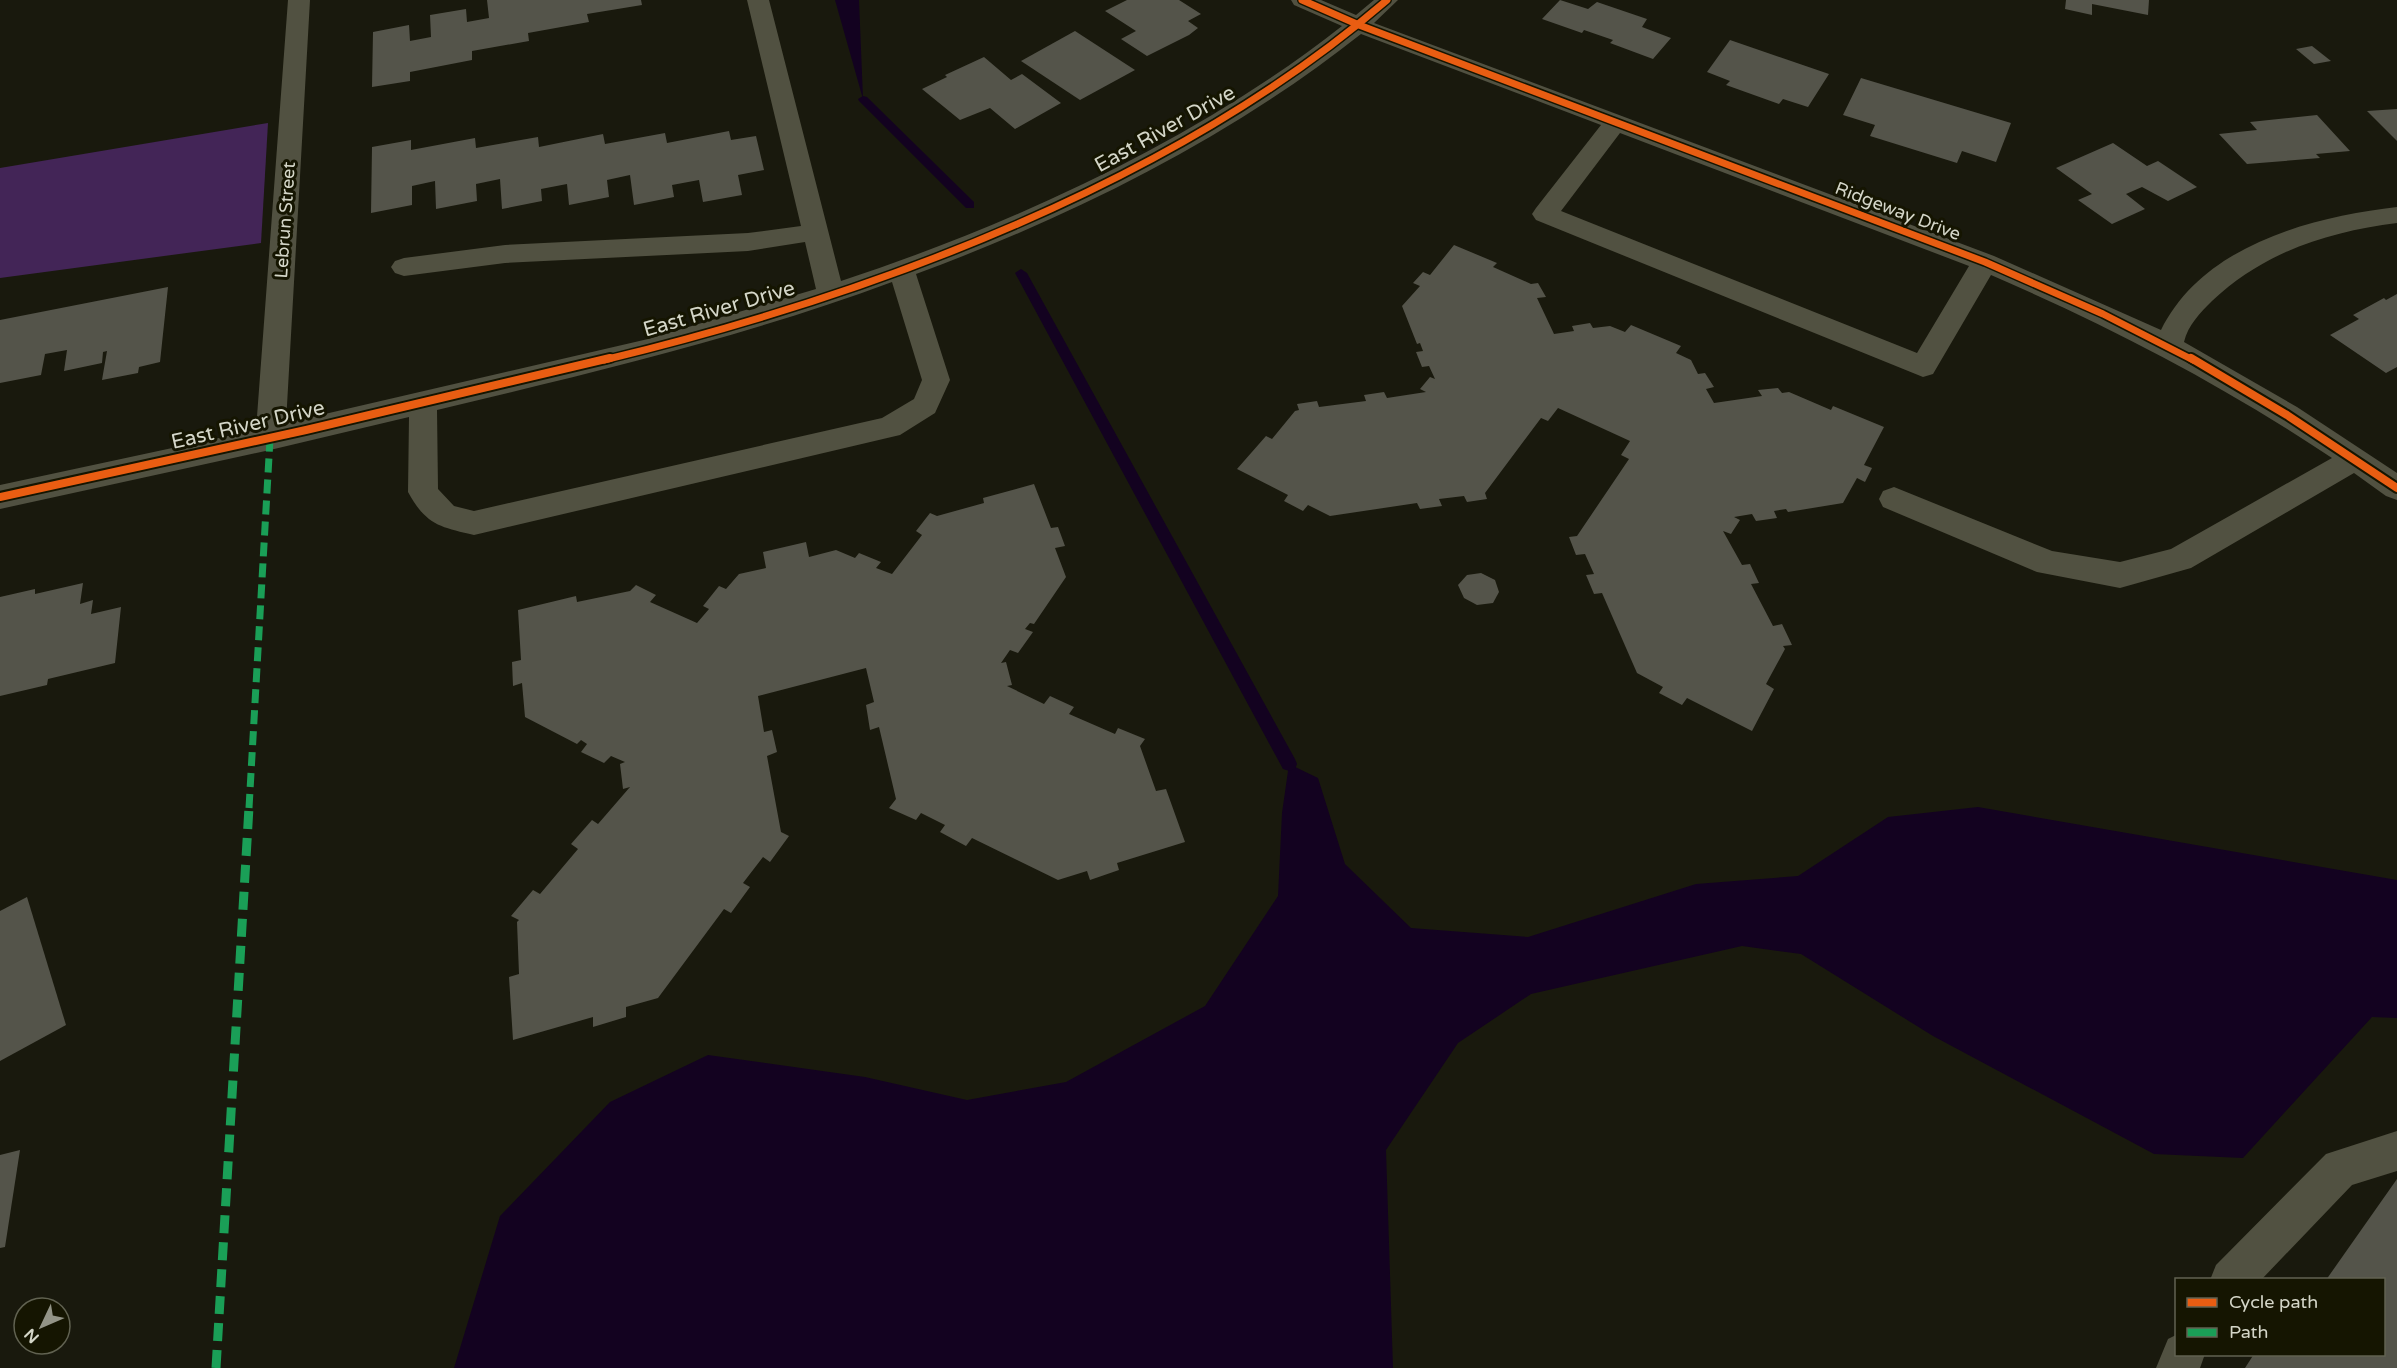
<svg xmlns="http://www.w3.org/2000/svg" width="2397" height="1368" font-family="'Varela Round',sans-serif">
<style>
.green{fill:#432557}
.water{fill:#130220}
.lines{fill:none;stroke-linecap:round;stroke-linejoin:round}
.stream{fill:#130220;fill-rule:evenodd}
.building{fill:#54544a}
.minor{fill:#515141;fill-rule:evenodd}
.quiet-far1{stroke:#1a9f57;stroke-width:7;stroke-dasharray:14 7;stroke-linecap:butt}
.quiet{stroke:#1a9f57;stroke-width:9;stroke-dasharray:18 9;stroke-linecap:butt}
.cycleway-far1-casing{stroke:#151501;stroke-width:10}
.cycleway-casing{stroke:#151501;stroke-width:12}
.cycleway-far1{stroke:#e95d12;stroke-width:7}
.cycleway{stroke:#e95d12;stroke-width:8}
.labels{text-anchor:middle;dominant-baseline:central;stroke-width:6;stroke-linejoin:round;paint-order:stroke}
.far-street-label{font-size:18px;fill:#d4d6c8;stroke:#151501}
.street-label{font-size:21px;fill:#d4d6c8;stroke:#151501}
</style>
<rect width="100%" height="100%" fill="#19190d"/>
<!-- green -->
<polygon class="green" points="268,123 261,243 0,278 0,168"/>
<!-- water -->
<g class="water">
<polygon points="835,0 859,0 863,99"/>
<polygon points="1289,764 1318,778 1345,864 1411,928 1528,937 1696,884 1798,876 1888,817 1978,807 2397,880 2397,1018 2372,1017 2243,1158 2154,1154 1933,1036 1801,954 1742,946 1531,994 1458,1043 1386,1150 1393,1368 454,1368 500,1216 610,1102 708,1055 865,1077 967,1100 1066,1082 1205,1006 1278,896 1282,813"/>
</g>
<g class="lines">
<!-- stream -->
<g class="stream">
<polygon points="863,96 867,97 974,202 974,208 966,208 859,101 858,99"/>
<polygon points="1021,269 1027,273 1295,759 1297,764 1295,769 1289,771 1283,769 1015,273"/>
</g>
</g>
<!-- building -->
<g class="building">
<polygon points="487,0 641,0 642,5 587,14 589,22 528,33 529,41 472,51 472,60 410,72 410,81 372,87 373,32 409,25 410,41 431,37 430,15 466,9 467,22 489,18"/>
<polygon points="1127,0 1179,0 1201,14 1188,21 1198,28 1189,35 1147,56 1121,39 1136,31 1105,11"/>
<polygon points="1560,0 1588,9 1597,2 1647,19 1642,27 1671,38 1653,59 1610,43 1613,40 1584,30 1582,33 1542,19"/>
<polygon points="2066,0 2149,0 2148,15 2092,4 2092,15 2065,9"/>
<polygon points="1075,31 1135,70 1080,100 1021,61"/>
<polygon points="1730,40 1829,74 1808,107 1783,99 1779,104 1726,85 1730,81 1707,72"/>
<polygon points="2312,46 2331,61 2314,64 2296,49"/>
<polygon points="984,57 1011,80 1022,74 1061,103 1015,129 990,108 960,120 922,89 947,77 945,75"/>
<polygon points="1861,78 2011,123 1996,162 1962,151 1957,163 1870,136 1875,125 1843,115"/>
<polygon points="2397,109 2397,141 2367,111"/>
<polygon points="2317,115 2350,151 2316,154 2320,158 2247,164 2219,134 2257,130 2250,122"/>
<polygon points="729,131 731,140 756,136 764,170 738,175 742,195 703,202 699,180 672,185 674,197 634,205 630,175 607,180 609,197 569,205 567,184 541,189 542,201 502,209 500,179 476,184 477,201 436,209 435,181 412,186 412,205 371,213 372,147 411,140 411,150 475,138 476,148 538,137 539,147 603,134 605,144 665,133 667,143"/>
<polygon points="2113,143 2147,166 2158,161 2197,187 2168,201 2142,187 2126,194 2145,209 2112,224 2078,200 2092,194 2056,168"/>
<polygon points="1454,245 1497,263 1493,267 1531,284 1538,283 1546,297 1537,298 1554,334 1574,331 1572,326 1590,323 1593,328 1610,326 1625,332 1631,325 1681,346 1676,353 1691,360 1698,374 1705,373 1714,387 1706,389 1714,403 1762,396 1758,390 1778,388 1782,393 1789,392 1831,410 1833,406 1884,427 1864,465 1872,468 1865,482 1857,478 1843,503 1788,512 1786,509 1774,511 1777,518 1756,521 1752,514 1734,517 1740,520 1731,534 1723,531 1742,565 1750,564 1759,583 1751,584 1773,626 1782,624 1792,645 1783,646 1785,649 1766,684 1774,689 1752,731 1687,698 1682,705 1659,693 1663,687 1637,673 1602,593 1594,594 1586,575 1594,574 1585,554 1576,555 1569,537 1577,536 1629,459 1621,455 1630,441 1558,408 1548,421 1541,418 1485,493 1487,499 1467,502 1464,496 1439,499 1442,506 1420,509 1417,503 1330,516 1308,505 1303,511 1284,501 1288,495 1237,469 1266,436 1272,439 1295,411 1299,410 1297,404 1317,401 1319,407 1366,401 1364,395 1384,392 1387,398 1426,392 1420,389 1430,377 1435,379 1429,366 1422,367 1416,352 1423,351 1420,343 1417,344 1402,306 1420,286 1413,283 1423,272 1430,275"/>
<polygon points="168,287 160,362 139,367 138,373 102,380 107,351 103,352 102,363 64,371 67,350 45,354 41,375 0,383 0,320"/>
<polygon points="2397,294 2397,367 2386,373 2330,335 2359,319 2353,315 2384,298 2386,300"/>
<polygon points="1034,484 1051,528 1058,527 1065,546 1055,548 1066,577 1034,624 1030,623 1025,629 1033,632 1018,653 1010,650 1001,663 1006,662 1012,685 1007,686 1044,704 1050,696 1074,707 1069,714 1115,734 1118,728 1145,739 1140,746 1156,791 1166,789 1185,842 1117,863 1119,870 1090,880 1087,871 1058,880 972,838 966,846 940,832 945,825 921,813 916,820 889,808 896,799 879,727 870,730 866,705 874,702 866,668 758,696 764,732 772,730 777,752 767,756 781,832 789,836 770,862 763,857 743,883 750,887 731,913 724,909 658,998 626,1007 626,1017 593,1027 593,1017 513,1040 509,977 519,974 517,922 519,920 511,916 533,890 540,894 578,849 571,844 592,820 598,824 630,787 623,789 620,764 625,762 611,756 604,763 581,752 587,744 581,740 577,744 525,717 522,683 513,686 512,662 521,660 518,610 576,596 577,602 630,591 636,585 656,595 650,602 697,623 709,609 703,606 719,586 726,589 739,574 766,568 763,552 806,542 809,557 836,550 855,558 859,553 881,562 876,568 892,574 922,535 916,531 930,513 937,516 984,503 983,498"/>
<polygon points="1481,573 1495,580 1499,592 1493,603 1477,605 1464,598 1458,585 1467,575"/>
<polygon points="83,583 80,604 93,600 91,614 121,607 115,663 48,679 47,685 0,696 0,597 35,589 35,594"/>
<polygon points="27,897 66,1025 0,1061 0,911"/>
<polygon points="20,1150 5,1247 0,1248 0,1155"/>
<polygon points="2397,1179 2397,1368 2245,1368 2254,1354 2384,1354 2384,1280 2326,1280"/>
</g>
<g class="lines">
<!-- minor -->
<g class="minor">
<path d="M 288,0 L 310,0 L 286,423 L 648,339 L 816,289 L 805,242 L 748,251 L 505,263 L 404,276 L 395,273 L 391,267 L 395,261 L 404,258 L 505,245 L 748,233 L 801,226 L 747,0 L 769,0 L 841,281 C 1014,224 1199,139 1342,26 L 1294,5 L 1291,0 L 1321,0 L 1356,15 L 1374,0 L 1398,0 L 1374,23 L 1994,256 L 2161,330 C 2203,245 2311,217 2397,207 L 2397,223 C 2327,232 2264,252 2212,301 C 2200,313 2188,325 2184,342 L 2297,407 L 2397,473 L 2397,500 L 2386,496 L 2354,473 L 2191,568 L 2120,588 L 2037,572 L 1883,507 L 1879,499 L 1883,491 L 1894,487 L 2052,551 L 2120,562 L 2171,549 L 2332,458 C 2221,384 2113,328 1991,275 L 1933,374 L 1923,377 L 1536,220 L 1532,214 L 1536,208 L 1601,125 L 1361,34 C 1230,138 1073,216 916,274 L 950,380 L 935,413 L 900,435 L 474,535 C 440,527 426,525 408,492 L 409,417 L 270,450 L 0,509 L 0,485 L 256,430 ZM 1620,133 L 1969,266 L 1917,353 L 1561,211 ZM 892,282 L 922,380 L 914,399 L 882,418 L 474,511 L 454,506 L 438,489 L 437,410 C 591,373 744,337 892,282 Z"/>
<polygon points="2397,1131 2397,1171 2352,1185 2261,1280 2210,1280 2216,1265 2326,1154"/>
<polygon points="2176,1335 2176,1354 2205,1354 2200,1368 2156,1368 2168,1339"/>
</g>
<!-- quiet-far1 -->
<polyline class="quiet-far1" points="249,808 270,439"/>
<!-- quiet -->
<polyline class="quiet" points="216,1368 249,807"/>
<defs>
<g id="cycleway-far1">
<polyline points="1302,0 1359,25 1985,262 2103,314 2193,360"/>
<path d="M 604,360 C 873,295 1175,183 1387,0"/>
</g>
<g id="cycleway">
<polyline points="2191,358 2287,415 2397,488"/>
<polyline points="0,497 306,430 610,358"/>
</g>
</defs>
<!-- cycleway-far1 casing -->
<use href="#cycleway-far1" class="cycleway-far1-casing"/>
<!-- cycleway casing -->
<use href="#cycleway" class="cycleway-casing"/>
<!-- cycleway-far1 -->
<use href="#cycleway-far1" class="cycleway-far1"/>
<!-- cycleway -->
<use href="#cycleway" class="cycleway"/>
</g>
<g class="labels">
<!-- far-street labels -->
<g class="far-street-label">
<text transform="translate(1898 211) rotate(21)">Ridgeway Drive</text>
<text transform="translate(285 220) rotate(-86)">Lebrun Street</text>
</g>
<!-- street labels -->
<g class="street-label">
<text transform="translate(1165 129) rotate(-29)">East River Drive</text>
<text transform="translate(719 309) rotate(-16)">East River Drive</text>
<text transform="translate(248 425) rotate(-13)">East River Drive</text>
</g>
</g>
<!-- legend -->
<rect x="2175" y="1278" width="210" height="78" fill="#151501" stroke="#616251" stroke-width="1.5"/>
<rect x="2187" y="1298" width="30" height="9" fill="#e95d12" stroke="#616251" stroke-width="1.5"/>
<text x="2229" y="1308" font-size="18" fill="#d4d6c8">Cycle path</text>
<rect x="2187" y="1328" width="30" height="9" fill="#1a9f57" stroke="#616251" stroke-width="1.5"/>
<text x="2229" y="1338" font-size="18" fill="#d4d6c8">Path</text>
<!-- north arrow -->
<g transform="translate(42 1326) rotate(226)"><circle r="28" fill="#151501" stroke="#616251" stroke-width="1.5"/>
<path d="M0-4.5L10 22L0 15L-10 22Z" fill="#939487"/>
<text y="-9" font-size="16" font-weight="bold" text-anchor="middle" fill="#d4d6c8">N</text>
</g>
</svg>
